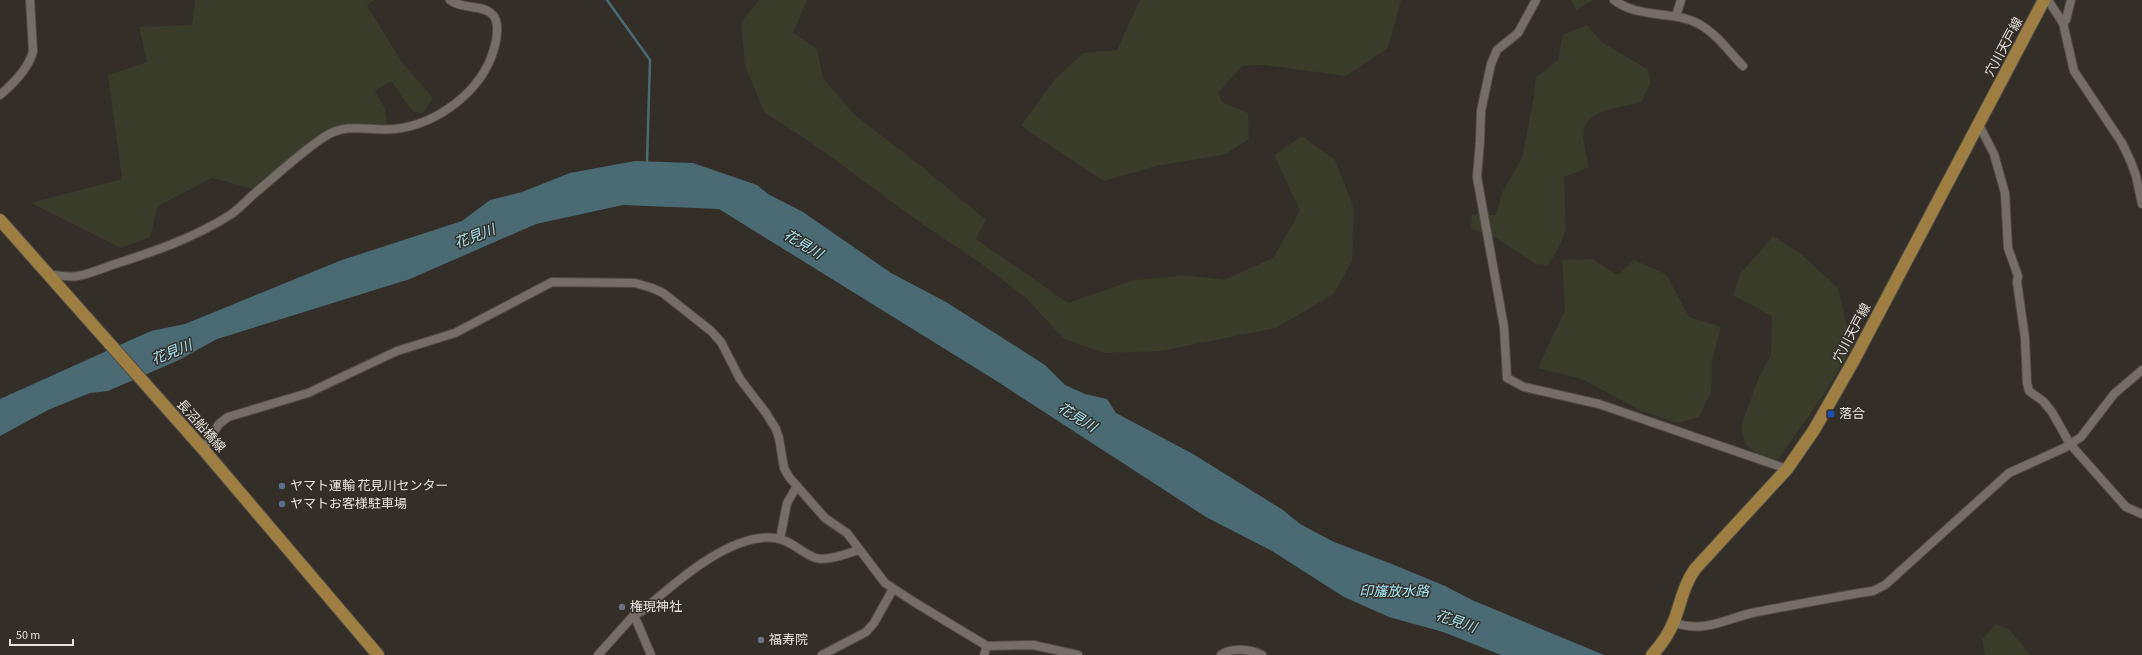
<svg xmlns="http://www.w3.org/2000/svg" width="2142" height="655" font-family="'Source Sans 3','Noto Sans JP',sans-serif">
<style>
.green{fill:#383c29}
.water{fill:#4a6b74}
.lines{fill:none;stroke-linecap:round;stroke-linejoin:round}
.stream{stroke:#4a6b74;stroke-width:2.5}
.street-casing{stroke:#514b46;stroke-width:10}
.primary-casing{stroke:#514b46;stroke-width:14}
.street{stroke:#756e66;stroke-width:8}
.primary{stroke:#9e7f41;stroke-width:12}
.transit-dot{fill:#1a4fb4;stroke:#342e28;stroke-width:1.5}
.service-dot{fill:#5c6f8a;stroke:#342e28;stroke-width:1.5}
.worship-dot{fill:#6b7280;stroke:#342e28;stroke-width:1.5}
.labels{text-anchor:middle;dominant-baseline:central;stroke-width:3;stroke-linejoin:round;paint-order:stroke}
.street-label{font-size:13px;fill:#e6e2de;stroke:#342e28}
.poi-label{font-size:13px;fill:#e6e2de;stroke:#342e28;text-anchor:start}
.water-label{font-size:14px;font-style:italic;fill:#a4e6f7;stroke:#342e28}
</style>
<rect width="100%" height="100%" fill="#342e28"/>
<!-- green -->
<g class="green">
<polygon points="195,0 374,0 367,6 402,62 433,98 423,113 413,112 391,81 375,91 385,108 388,128 347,125 320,133 279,168 264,177 253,189 212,178 158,206 150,237 121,248 31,203 122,179 108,75 147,62 139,27 192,25"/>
<polygon points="759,0 807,0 793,33 817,49 823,78 855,115 921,166 986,220 976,239 1068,303 1134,280 1186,275 1224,280 1273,258 1300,211 1274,155 1302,136 1335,160 1354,209 1352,261 1334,294 1276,328 1161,351 1105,353 1064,339 1026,298 979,262 925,226 809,141 764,112 745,65 741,22"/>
<polygon points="1140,0 1401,0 1388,48 1346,76 1264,65 1242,66 1218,93 1222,102 1248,113 1249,139 1226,154 1156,166 1104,181 1021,126 1055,79 1083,53 1117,50"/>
<polygon points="1571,0 1593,0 1576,10"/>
<path d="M 1587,25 L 1603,43 L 1647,69 L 1651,82 L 1641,103 C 1624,106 1584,110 1583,133 C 1583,143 1587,157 1589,167 L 1564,177 L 1566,230 L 1558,249 L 1548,265 L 1536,264 L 1491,235 L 1471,229 L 1472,214 L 1496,215 L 1502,193 L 1522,158 L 1534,96 L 1536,77 L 1558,60 L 1563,35 Z"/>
<polygon points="1773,236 1802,255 1838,288 1852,348 1823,396 1779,458 1765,460 1745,444 1741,426 1759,377 1771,355 1772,316 1733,295 1740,274"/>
<polygon points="1592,259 1618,275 1634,260 1666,274 1689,317 1721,327 1712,360 1711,392 1699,417 1678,423 1641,411 1582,379 1538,368 1565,310 1562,260"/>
<polygon points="1996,624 2009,629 2030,655 1985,655 1982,639"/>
</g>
<!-- water -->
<polygon class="water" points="635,161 693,163 757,185 768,194 803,212 891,273 946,302 1045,365 1065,385 1085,394 1107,399 1116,413 1193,454 1283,510 1300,524 1334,542 1392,564 1445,586 1472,600 1604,655 1501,655 1443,632 1389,617 1344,597 1272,551 1206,517 995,380 719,209 623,205 536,224 410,279 217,339 179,360 108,391 90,393 48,410 0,436 0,399 151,331 185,324 342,260 462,221 490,200 522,192 570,173"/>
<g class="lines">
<!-- stream -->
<polyline class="stream" points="607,0 650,60 647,162"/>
<defs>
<g id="street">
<polyline points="1536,0 1518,33 1497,50 1491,64 1481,111 1480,141 1477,177 1504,327 1507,378 1524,387 1599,404 1787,469"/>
<path d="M 1614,0 C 1639,19 1672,10 1699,24 C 1717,34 1729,52 1743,66"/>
<polyline points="2048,0 2063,23 2074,71 2122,143 2131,162 2136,176 2142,204"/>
<polyline points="1676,16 1681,0"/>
<polyline points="2063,23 2066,20 2071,0"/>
<path d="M 0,95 C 13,84 29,68 33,51 L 30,0"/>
<polyline points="1978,123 1994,154 2005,193 2008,248 2018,276 2017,282 2025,338 2027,383 2029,391 2043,401 2052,412 2070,444 2126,507 2142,514"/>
<path d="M 47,274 C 57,275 68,278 78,276 C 89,274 101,269 112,265 C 153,252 194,238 230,215 C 239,209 247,200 255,193 C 278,174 300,153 324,137 C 348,121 370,132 395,129 C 438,124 482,91 494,49 C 497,40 500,21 492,14 C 482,4 463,10 450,0"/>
<polyline points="203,449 219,424 228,417 308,393 397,351 455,333 552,282 635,283 652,288 663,293 711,331 721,342 740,379 766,413 776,429 779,438 784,468 789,477 825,518 847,533 885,583 914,602 987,646 1033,645 1078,655"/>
<polyline points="780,539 787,503 797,486"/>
<polyline points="634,615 651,655"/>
<path d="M 1674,623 C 1707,633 1724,619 1756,612 C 1795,605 1834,597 1873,591 L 1885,585 L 2009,473 L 2064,448 L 2081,437 L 2114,394 L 2142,370"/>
<path d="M 598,655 L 634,615 L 642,611 C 674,584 730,532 775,538 C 792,540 802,554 816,558 C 828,561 847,554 858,550"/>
<polyline points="822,655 866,632 874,623 893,589"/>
<polyline points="984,655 987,646"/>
<path d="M 1221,655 C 1231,647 1251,649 1262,655"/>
</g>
<g id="primary">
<polyline points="0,220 203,449 378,655"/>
<path d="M 1652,655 C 1661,645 1669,634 1674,621 C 1681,603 1683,586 1695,569 L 1787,469 L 1814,430 L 1854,360 L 2044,0"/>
</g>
</defs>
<!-- street casing -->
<use href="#street" class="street-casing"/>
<!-- primary casing -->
<use href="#primary" class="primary-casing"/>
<!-- street -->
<use href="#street" class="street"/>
<!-- primary -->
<use href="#primary" class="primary"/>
</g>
<!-- markers -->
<rect class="transit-dot" x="1827" y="410" width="8" height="8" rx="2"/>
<g class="service-dot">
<circle cx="282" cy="486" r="4"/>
<circle cx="282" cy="504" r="4"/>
</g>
<g class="worship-dot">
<circle cx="622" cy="607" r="4"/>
<circle cx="761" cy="640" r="4"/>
</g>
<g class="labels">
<!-- street labels -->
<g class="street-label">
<text transform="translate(2004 47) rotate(-62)">穴川天戸線</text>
<text transform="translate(1852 333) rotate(-62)">穴川天戸線</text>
<text transform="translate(201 426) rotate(48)">長沼船橋線</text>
</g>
<!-- poi labels -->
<g class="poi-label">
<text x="1839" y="414">落合</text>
<text x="290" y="486">ヤマト運輸 花見川センター</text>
<text x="290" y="504">ヤマトお客様駐車場</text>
<text x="630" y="607">権現神社</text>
<text x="769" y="640">福寿院</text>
</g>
<!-- water labels -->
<g class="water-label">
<text transform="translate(475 237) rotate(-21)">花見川</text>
<text transform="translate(803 245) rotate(31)">花見川</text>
<text transform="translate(172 353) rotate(-22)">花見川</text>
<text transform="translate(1077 418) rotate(32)">花見川</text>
<text x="1394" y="592">印旛放水路</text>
<text transform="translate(1456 622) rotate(19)">花見川</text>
</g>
</g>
<!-- scale -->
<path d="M10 639v6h63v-6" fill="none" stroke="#e6e2de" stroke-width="2"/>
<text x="16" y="639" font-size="12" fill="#e6e2de" stroke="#342e28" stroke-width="3" paint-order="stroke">50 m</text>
</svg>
